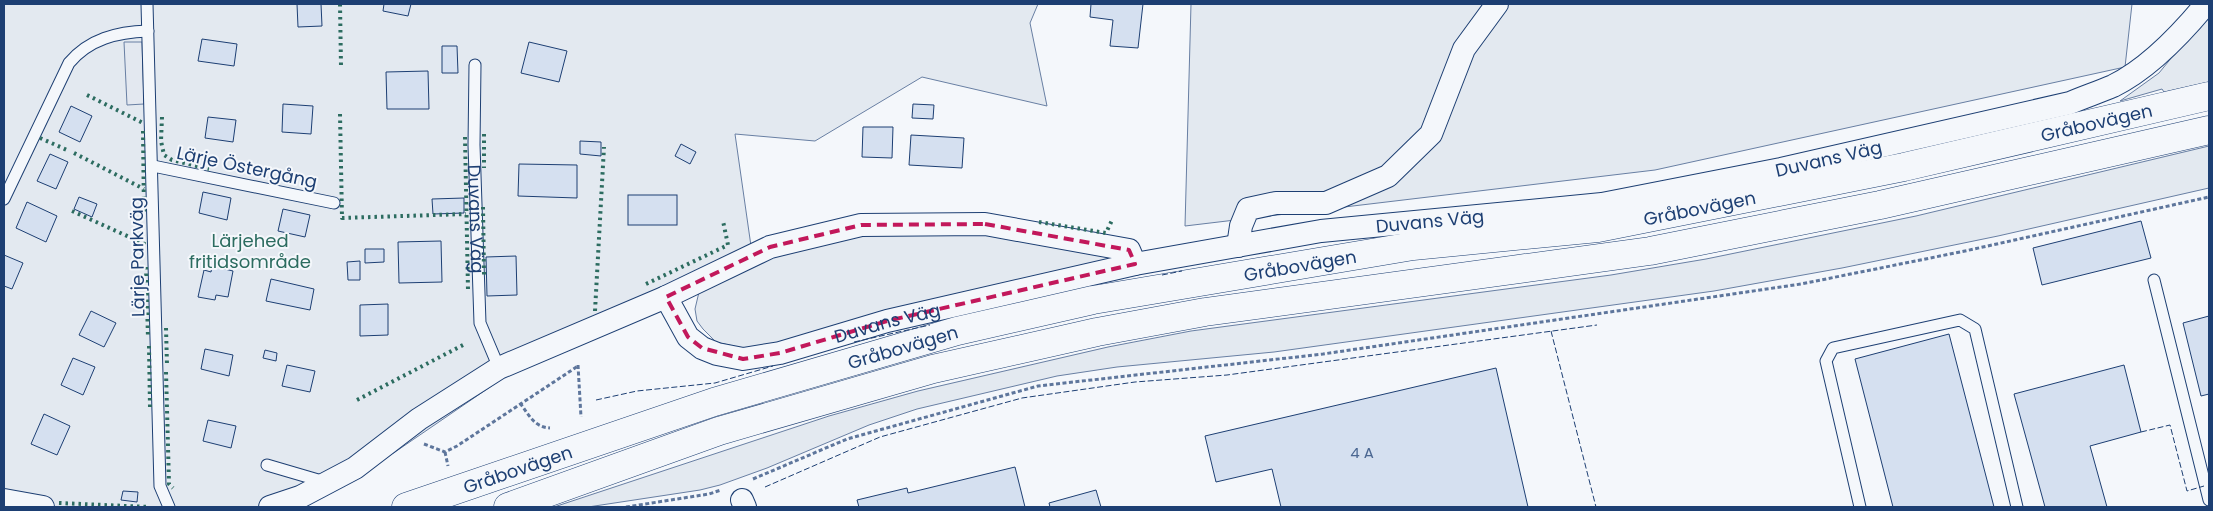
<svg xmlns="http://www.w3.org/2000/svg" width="2213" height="511" font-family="Poppins,sans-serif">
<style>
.green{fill:#e3e9f0;stroke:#687fa3}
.parking{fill:#e3e8f0;stroke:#687fa3}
.building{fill:#d5e0f0;stroke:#1d3f73}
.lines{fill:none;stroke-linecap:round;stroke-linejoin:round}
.lane-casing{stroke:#1d3f73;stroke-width:13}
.street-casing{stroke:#1d3f73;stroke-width:24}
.secondary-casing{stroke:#1d3f73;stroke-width:29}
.path{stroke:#5e769c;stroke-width:3;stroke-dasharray:4 2.5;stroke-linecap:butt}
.lane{stroke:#f4f7fb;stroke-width:11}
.street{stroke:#f4f7fb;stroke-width:22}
.secondary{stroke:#f4f7fb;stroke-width:28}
.hedge{stroke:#2c6c60;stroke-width:4;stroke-dasharray:2.5 4;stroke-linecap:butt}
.fence{stroke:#1d3f73;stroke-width:1;stroke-dasharray:6 2.5;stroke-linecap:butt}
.marked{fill:none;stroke:#c2185b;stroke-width:4;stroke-dasharray:10 6;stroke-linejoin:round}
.labels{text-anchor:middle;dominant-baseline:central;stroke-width:4;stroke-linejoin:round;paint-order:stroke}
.number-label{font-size:15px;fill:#4b6792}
.street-label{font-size:18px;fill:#1d3f73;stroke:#f4f7fb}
.park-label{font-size:18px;fill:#2c6c60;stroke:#f4f7fb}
</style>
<rect width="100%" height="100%" fill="#f4f7fb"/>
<!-- green -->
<g class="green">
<polygon points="4,4 1038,4 1030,23 1047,106 922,77 815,141 735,134 753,260 867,235 985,234 1110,255 1105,262 750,350 716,342 703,329 697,321 695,309 699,292 509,374 395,452 319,498 293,507 4,507"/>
<polygon points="1191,4 2132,4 2125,67 1655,170 1185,226"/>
<polygon points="2209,17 2209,82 2164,92 2162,89 2120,101 2159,73 2200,23"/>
<polygon points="2209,146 2209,188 1998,236 1842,268 1714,291 1274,352 1117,367 1057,376 917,409 869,425 767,468 720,485 700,490 588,507 554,507 829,416 918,391 1108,347 1191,331 1611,275 1706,259 1916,216"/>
</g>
<!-- parking -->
<polygon class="parking" points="124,42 142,42 144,104 127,105"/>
<!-- building -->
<g class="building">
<polygon points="297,4 321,4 322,26 298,27"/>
<polygon points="384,4 411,4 408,16 383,11"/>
<polygon points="1091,4 1143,4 1138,48 1110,46 1113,20 1090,17"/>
<polygon points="202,39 237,44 234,66 198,61"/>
<polygon points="529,42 567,51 559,82 521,73"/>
<polygon points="442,46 457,46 458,73 442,73"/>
<polygon points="428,71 429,109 387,109 386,72"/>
<polygon points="283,104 313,106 311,134 282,132"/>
<polygon points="913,104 934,105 933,119 912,118"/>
<polygon points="71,106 92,116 80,142 59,132"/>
<polygon points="208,117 236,120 233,142 205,138"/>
<polygon points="863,127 893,127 892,158 862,157"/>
<polygon points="911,135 964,138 962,168 909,165"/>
<polygon points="580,141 601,142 601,156 580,154"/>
<polygon points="681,144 696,152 690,164 675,156"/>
<polygon points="50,154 68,162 56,189 37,181"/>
<polygon points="519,164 577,165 577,198 518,196"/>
<polygon points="203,192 231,198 227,220 199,213"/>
<rect x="628" y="195" width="49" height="30"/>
<polygon points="79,197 97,204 92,217 74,209"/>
<polygon points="464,198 464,213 433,214 432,199"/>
<polygon points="27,202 57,216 46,242 16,228"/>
<polygon points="283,209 310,215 305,237 278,231"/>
<polygon points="2141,221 2151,258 2042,285 2033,248"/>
<polygon points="441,241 442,282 399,283 398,242"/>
<polygon points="365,249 384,249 384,262 365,263"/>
<polygon points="4,255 23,263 12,289 4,286"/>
<polygon points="516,256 517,295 487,296 486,257"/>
<polygon points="360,261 360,280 348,280 347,262"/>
<polygon points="212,266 233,271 228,297 216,295 215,300 198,297 204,270 211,272"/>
<polygon points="271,279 314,289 310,310 266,301"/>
<polygon points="388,304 388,335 360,336 360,305"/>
<polygon points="91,311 116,323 104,347 79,335"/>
<polygon points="2209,316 2209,394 2201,396 2183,323"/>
<polygon points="1949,334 1994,507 1893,507 1855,359"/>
<polygon points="205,349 233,355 229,376 201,369"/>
<polygon points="265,350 277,353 276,361 263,358"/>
<polygon points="73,358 95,367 83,395 61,385"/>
<polygon points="287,365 315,371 310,392 282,386"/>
<polygon points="2124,365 2141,432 2090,446 2107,507 2045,507 2014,394"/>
<polygon points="1496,368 1528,507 1281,507 1272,469 1216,482 1205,436"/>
<polygon points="44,414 70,426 57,455 31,444"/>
<polygon points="208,420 236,426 231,448 203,441"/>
<polygon points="1015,467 1025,507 856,507 859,507 857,500 907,488 908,493"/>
<polygon points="1096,490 1101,507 1050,507 1049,503"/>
<polygon points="123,491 138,492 137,502 121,500"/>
</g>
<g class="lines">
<defs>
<g id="lane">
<polyline points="147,4 160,486 169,507"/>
<path id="s1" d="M 475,65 L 474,145 L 480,323 L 499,368"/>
<polyline points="153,166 334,203"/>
<path d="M 4,199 L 69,63 C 89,39 117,32 148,31"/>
<polyline points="2154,280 2209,500"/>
<polyline points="267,465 325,482"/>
<polyline points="1860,507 1826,361 1833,348 1960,320 1975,329 2017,507"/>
</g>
<g id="street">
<polyline points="1238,246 1241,226 1248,209 1276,203 1326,203 1388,176 1431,134 1464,49 1497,4"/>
<path id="s2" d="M 666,297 L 688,337 L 702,348 L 717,354 L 743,359 L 780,353 L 887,321 L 1135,264 L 1321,231 L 1602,204 L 1781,169 L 2070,103 C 2084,97 2099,92 2113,86 C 2148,69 2182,33 2206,4"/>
<polyline points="4,500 43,507"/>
<polyline points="742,500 745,507"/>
<polyline points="270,507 300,497 355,468 419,419 499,368 666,297 770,247 861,225 985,224 1129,250 1135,264"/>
</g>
<g id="secondary">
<path id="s3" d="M 406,507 L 714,402 L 957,331 L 1093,300 L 1413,246 L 1598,228 L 1904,167 L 2209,96"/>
<polyline points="508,507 719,431 933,369 1097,332 1205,312 1650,251 1880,205 2209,130"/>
</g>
</defs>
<!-- lane casing -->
<use href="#lane" class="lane-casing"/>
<!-- street casing -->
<use href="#street" class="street-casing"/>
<!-- secondary casing -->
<use href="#secondary" class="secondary-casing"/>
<!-- path -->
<g class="path">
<polyline points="578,365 581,417"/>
<path d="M 520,403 C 529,415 534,427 550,428"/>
<polyline points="424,444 445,452 457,446 578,366"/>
<polyline points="445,452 448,466"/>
<polyline points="753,479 847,439 1038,386 1323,354 1801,284 1965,251 2209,197"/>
<polyline points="626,507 709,494 721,490"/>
</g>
<!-- lane -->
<use href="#lane" class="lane"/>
<!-- street -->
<use href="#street" class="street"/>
<!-- secondary -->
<use href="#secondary" class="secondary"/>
<!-- hedge -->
<g class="hedge">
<polyline points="340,4 341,66"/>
<polyline points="87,95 143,123"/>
<polyline points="340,114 342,218 466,214"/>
<polyline points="162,117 161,141 164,155 172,160 209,169"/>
<polyline points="143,131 144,215"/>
<polyline points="484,134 484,168"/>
<polyline points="465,137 468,290"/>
<polyline points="40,138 67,150"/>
<polyline points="74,153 144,189"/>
<polyline points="483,207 484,275"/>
<polyline points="72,211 147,245"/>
<polyline points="1039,222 1106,233 1113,218"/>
<polyline points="146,267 148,338"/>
<polyline points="646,284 728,245 723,221"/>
<polyline points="595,311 604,147"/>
<polyline points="166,328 167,365"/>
<polyline points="149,346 150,407"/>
<polyline points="166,372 169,484 173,488"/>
<polyline points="357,400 463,345"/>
<polyline points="59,503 149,507"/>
</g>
<!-- fence -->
<g class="fence">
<polyline points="1162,275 1182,271"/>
<polyline points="1551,331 1596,507"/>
<polyline points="854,342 930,325"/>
<polyline points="596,400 637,391 715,383 773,366"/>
<polyline points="2141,432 2170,425 2187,491 2204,486"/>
<polyline points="765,487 880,437 1022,398 1135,382 1227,375 1597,325"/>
</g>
</g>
<!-- marked area -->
<path class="marked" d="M 985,224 L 1129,250 L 1135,264 L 887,321 L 780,353 L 743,359 L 702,348 L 688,337 L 666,297 L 770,247 L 861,225 Z"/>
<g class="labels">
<!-- number labels -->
<g class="number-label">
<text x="1362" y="452">4 A</text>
</g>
<!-- street labels -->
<g class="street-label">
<text stroke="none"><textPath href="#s3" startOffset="1738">Gråbovägen</textPath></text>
<text stroke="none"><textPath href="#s2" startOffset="1212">Duvans Väg</textPath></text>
<text transform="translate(247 167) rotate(12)">Lärje Östergång</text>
<text stroke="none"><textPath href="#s3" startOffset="1332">Gråbovägen</textPath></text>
<text stroke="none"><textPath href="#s1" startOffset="154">Duvans Väg</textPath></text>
<text stroke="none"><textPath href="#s2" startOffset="808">Duvans Väg</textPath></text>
<text transform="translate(137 257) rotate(-91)">Lärje Parkväg</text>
<text stroke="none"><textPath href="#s3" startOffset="928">Gråbovägen</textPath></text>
<text stroke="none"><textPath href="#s2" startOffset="255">Duvans Väg</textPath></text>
<text stroke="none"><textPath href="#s3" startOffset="522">Gråbovägen</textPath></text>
<text stroke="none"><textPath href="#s3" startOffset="118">Gråbovägen</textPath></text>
</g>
<!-- park labels -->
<g class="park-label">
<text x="250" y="240">Lärjehed<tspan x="250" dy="21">fritidsområde</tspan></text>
</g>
</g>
<!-- border -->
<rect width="2213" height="511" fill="none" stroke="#1d3f73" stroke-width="10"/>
</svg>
